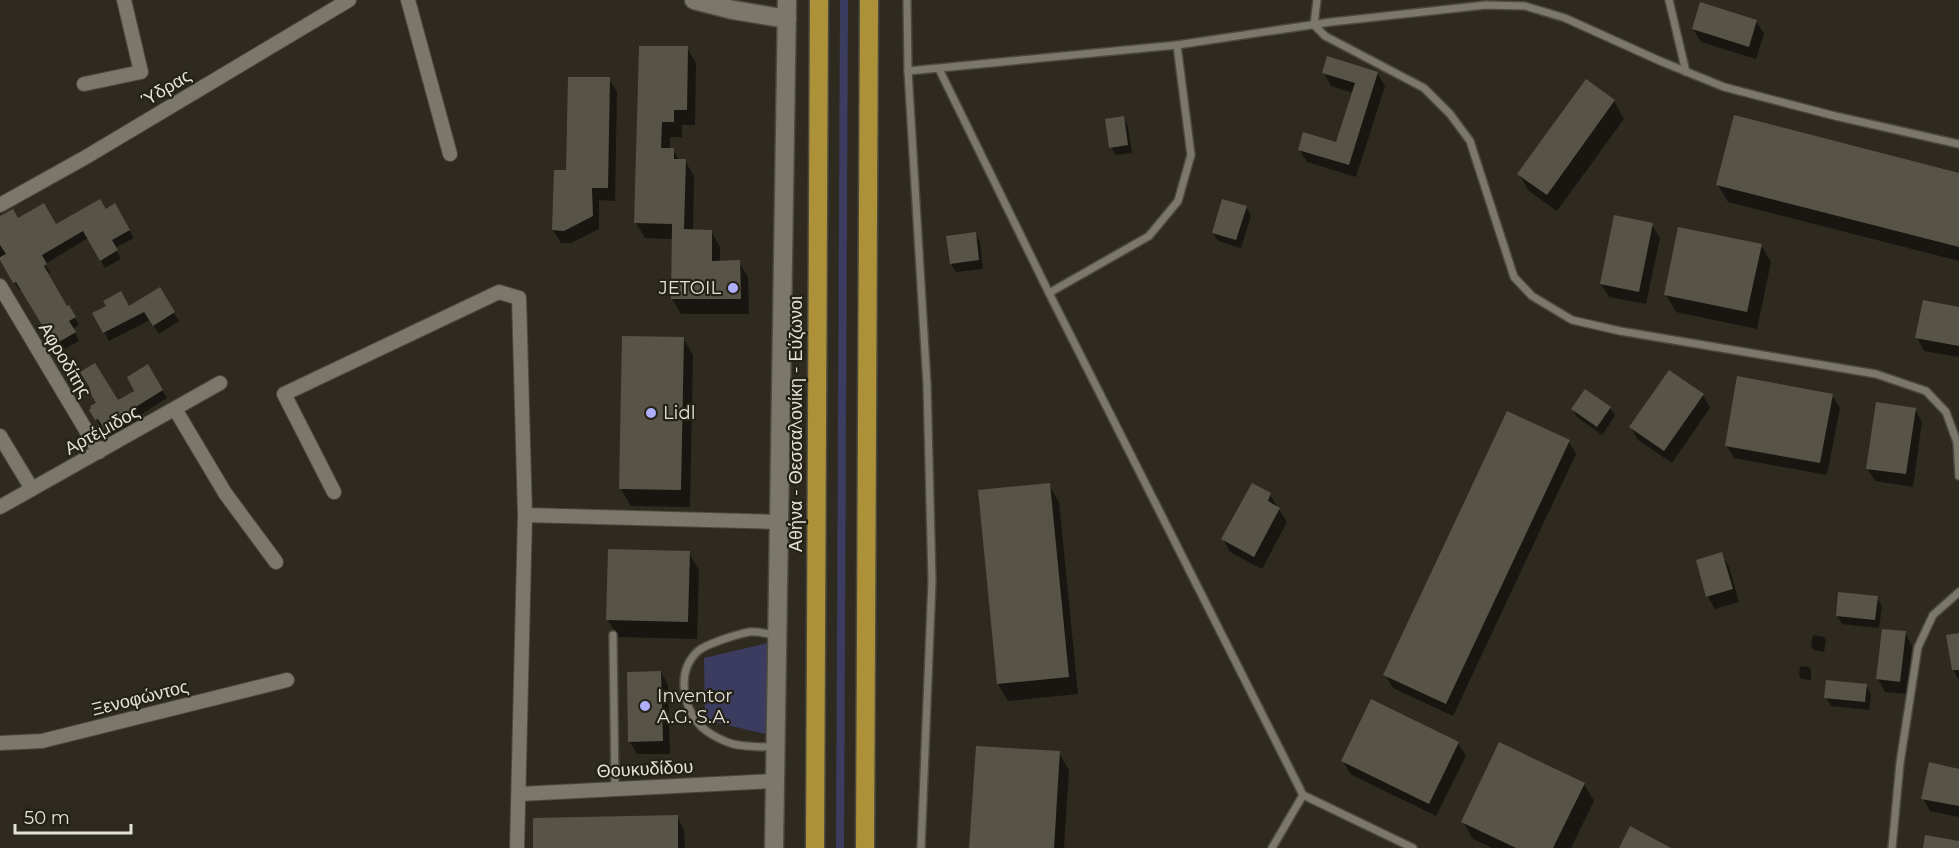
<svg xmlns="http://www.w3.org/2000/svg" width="1959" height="848" font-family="Montserrat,sans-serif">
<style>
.green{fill:#3c3c60}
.shadow{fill:#0007}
.building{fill:#575347}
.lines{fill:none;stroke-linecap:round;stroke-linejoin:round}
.service-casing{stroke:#4c493f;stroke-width:10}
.minor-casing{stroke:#4c493f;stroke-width:16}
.tertiary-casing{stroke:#4c493f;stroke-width:21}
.secondary-casing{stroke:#4c493f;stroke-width:21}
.motorway-casing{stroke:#4c493f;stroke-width:21}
.service{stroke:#7b776a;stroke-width:7}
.minor{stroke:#7b776a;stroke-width:14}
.tertiary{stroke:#7b776a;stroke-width:18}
.secondary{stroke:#7b776a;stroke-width:18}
.motorway{stroke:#ac9138;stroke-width:18}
.poi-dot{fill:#aeaefa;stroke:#242116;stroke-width:2}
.labels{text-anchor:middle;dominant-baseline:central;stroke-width:4.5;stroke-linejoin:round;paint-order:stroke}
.street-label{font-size:18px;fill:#e4e1da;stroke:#242116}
.poi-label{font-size:18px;fill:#e4e1da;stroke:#242116;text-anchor:start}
</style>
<rect width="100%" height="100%" fill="#2e2a20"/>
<!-- green -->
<g class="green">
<polygon points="840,0 848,0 844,848 836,848"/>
<polygon points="768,643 766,734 705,720 704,658"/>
</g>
<!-- shadow -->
<g class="shadow">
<polygon points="1756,21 1764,34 1756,59 1701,42 1693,29"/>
<polygon points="640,47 687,48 696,63 695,125 682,125 682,137 670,137 670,149 673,149 679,160 685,161 694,176 693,231 711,231 720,247 720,262 739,262 748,277 749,314 681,314 672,299 673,239 645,238 636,223"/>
<polygon points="1324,73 1377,73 1385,86 1356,177 1307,162 1299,149 1337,144 1353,93 1331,86"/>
<polygon points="609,79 617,92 615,201 599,200 599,229 571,243 561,243 553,230 568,172"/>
<polygon points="1586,81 1614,101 1624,119 1557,211 1529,191 1519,174"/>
<polygon points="1123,118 1128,126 1132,153 1116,155 1111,147"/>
<polygon points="1959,174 1959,261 1728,202 1718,185"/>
<polygon points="114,205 134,238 115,248 121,259 105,268 88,238 45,264 50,273 47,274 79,325 73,329 79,341 59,352 22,288 19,290 0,258 0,218 56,226 106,211"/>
<polygon points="1246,207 1251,216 1241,248 1218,241 1213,233"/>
<polygon points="1652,225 1660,238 1646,304 1609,297 1601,284"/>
<polygon points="975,234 980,242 983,269 956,272 951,264"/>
<polygon points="1761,245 1771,262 1757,329 1676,312 1666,295"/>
<polygon points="159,289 179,321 159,334 150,320 109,341 94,313 108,307 129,308"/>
<polygon points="1959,308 1959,357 1924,351 1917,338"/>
<polygon points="683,338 693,355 690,507 631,506 621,489"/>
<polygon points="147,366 167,398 137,417 139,420 110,436 104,426 101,428 91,410 117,402 136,391"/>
<polygon points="1703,395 1710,408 1672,463 1638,440 1631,427"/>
<polygon points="1832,395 1840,408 1827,475 1734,458 1726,445"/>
<polygon points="1610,408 1615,416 1602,435 1577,417 1573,409"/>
<polygon points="1915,409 1922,422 1913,487 1875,481 1867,468"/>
<polygon points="1569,442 1576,454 1453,716 1393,688 1385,675"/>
<polygon points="1049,485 1059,502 1078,694 1008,701 998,684"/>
<polygon points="1270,495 1287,522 1262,569 1230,552 1223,539"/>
<polygon points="689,553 699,570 697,639 618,637 608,620"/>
<polygon points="1721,554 1729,567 1739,602 1715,609 1708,597"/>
<polygon points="1877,598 1882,606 1879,628 1842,624 1837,616"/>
<polygon points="1905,633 1912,646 1907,694 1885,692 1878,679"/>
<polygon points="1959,634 1959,679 1958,679 1954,671 1948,636"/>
<polygon points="1813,635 1824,637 1826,641 1824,652 1814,650 1811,646"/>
<polygon points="1800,666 1809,667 1811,670 1811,680 1801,679 1799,675"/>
<polygon points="661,672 668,685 670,754 637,754 630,742"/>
<polygon points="1866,685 1871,694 1869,710 1831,706 1826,698"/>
<polygon points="1458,743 1466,756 1436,816 1350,774 1343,761"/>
<polygon points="1059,753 1069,770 1064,848 971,848"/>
<polygon points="1959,770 1959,817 1930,811 1923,798"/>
<polygon points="1584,784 1594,801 1571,848 1492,848 1473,839 1463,822"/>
<polygon points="677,817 684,830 685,848 535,848"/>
</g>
<!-- building -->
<g class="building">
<polygon points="1700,2 1757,20 1749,47 1692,29"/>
<polygon points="639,46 688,46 687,110 674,110 674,122 662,122 661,148 674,148 674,159 686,159 684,229 712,230 712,261 740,260 741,299 671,299 672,224 634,223"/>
<polygon points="1327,56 1378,72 1349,165 1298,150 1303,132 1336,142 1355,83 1322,73"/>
<polygon points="568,77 610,77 608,188 592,188 593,216 564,231 552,230 554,170 566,170"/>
<polygon points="1586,79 1615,100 1547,195 1517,174"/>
<polygon points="1734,115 1959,173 1959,247 1716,185"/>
<polygon points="1124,116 1128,145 1109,148 1105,119"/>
<polygon points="100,199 106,209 115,203 130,230 112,240 118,250 100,261 83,231 42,255 47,264 44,266 67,306 69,305 76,317 69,321 76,332 54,345 16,282 13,283 0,260 0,257 6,254 0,245 0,216 13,209 18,218 44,203 56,224"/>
<polygon points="1222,199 1247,206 1236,240 1212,233"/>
<polygon points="1614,215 1653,223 1639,292 1600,284"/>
<polygon points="1678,227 1762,244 1747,312 1664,295"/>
<polygon points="976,232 979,260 950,264 946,236"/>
<polygon points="160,287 175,312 153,326 144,312 103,333 92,313 106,306 103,301 121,291 129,306"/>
<polygon points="1923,300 1959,307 1959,346 1915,338"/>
<polygon points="622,336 684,337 681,490 619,489"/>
<polygon points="95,363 118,400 134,391 127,377 148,364 163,390 134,408 135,411 104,429 98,419 95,420 89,410 91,408 90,406 96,403 88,389 90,388 80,372"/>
<polygon points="1669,370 1704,394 1664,451 1629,427"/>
<polygon points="1737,376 1833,394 1820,463 1725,446"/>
<polygon points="1585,389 1611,407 1597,427 1571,409"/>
<polygon points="1876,402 1916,408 1906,474 1866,469"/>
<polygon points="1507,411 1570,440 1446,704 1383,675"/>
<polygon points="1050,483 1069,677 997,684 978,490"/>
<polygon points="1252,483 1271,493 1268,501 1280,508 1254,557 1221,539"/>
<polygon points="608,549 690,551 688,622 606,620"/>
<polygon points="1722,552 1733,589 1706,597 1696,560"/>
<polygon points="1838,592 1878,596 1875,620 1836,616"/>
<polygon points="1882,629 1906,631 1900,682 1876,679"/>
<polygon points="1959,633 1959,670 1952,670 1946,635"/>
<polygon points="661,671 663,741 628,742 627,672"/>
<polygon points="1826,680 1867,684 1865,702 1824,698"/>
<polygon points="1371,699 1459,742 1429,804 1341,761"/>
<polygon points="1499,742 1585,783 1553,848 1516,848 1461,822"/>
<polygon points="976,746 1060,751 1054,848 969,848"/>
<polygon points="1929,762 1959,769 1959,806 1921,799"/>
<polygon points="678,815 678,848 533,848 533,818"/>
<polygon points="1630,826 1671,848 1619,848"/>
<polygon points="1925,835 1959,841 1959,848 1923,848"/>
</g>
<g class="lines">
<defs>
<g id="service">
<polyline points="907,0 908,71 1177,45 1331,22 1486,5 1525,6 1565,18 1660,61 1724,87 1835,116 1959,144"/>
<polyline points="1669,0 1686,72"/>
<polyline points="1314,25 1325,36 1424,88 1450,114 1470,141 1514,277 1532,296 1572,320 1620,331 1876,374 1926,391 1946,412 1957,442 1959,476"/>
<polyline points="1314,25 1317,0"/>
<polyline points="939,69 1049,293 1303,795 1272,848"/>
<polyline points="908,71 927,384 932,581 921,848"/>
<polyline points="1049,293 1149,236 1178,201 1191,155 1177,45"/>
<polyline points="613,635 615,789"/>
<path d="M 774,747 C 760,747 746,747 733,744 C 722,741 705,732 698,723 C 682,703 677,670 698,651 C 706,644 738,634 749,632 C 757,631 768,634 776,635"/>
<polyline points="1303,795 1413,848"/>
<polyline points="1892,848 1900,763 1918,647 1933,615 1959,592"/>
</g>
<g id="minor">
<polyline points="408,0 450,154"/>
<polyline points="84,84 141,72 124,0"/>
<polyline points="0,205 86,157 349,0"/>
<polyline points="0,286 99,452"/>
<polyline points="175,409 225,493 276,562"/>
<polyline points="0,436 32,489"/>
<polyline points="334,492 284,394 499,292 519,298 525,515 517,848"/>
<polyline points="0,507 220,383"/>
<polyline points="525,515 778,522"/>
<polyline points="0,743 42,741 287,680"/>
<polyline points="519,794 774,781"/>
</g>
<polyline id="tertiary" points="694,0 733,10 787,19"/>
<polyline id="secondary" points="774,848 787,0"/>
<g id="motorway">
<polyline points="815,848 819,0"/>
<polyline points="865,848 869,0"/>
</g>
</defs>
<!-- service casing -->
<use href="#service" class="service-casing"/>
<!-- minor casing -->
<use href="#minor" class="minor-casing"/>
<!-- tertiary casing -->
<use href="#tertiary" class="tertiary-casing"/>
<!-- secondary casing -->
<use href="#secondary" class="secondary-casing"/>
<!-- motorway casing -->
<use href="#motorway" class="motorway-casing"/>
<!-- service -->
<use href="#service" class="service"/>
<!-- minor -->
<use href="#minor" class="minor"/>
<!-- tertiary -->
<use href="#tertiary" class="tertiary"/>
<!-- secondary -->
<use href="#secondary" class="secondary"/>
<!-- motorway -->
<use href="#motorway" class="motorway"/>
</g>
<!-- markers -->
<g class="poi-dot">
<circle cx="733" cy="288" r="6"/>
<circle cx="651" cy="413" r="6"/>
<circle cx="645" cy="706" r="6"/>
</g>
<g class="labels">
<!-- street labels -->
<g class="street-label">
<text transform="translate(166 88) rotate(-31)">Ύδρας</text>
<text transform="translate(65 360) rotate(59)">Αφροδίτης</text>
<text transform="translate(796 424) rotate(-90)">Αθήνα - Θεσσαλονίκη - Εύζωνοι</text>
<text transform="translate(102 430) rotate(-29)">Αρτέμιδος</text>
<text transform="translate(140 698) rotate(-14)">Ξενοφώντος</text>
<text transform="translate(645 769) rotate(-3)">Θουκυδίδου</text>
</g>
<!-- poi labels -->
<g class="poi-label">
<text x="721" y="288" text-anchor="end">JETOIL</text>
<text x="663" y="413">Lidl</text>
<text x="657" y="696">Inventor<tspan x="657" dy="21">A.G. S.A.</tspan></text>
</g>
</g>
<!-- scale -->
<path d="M15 824v9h116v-9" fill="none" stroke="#e4e1da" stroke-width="3"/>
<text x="24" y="824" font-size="18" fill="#e4e1da" stroke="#242116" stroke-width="4.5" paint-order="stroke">50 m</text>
</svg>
